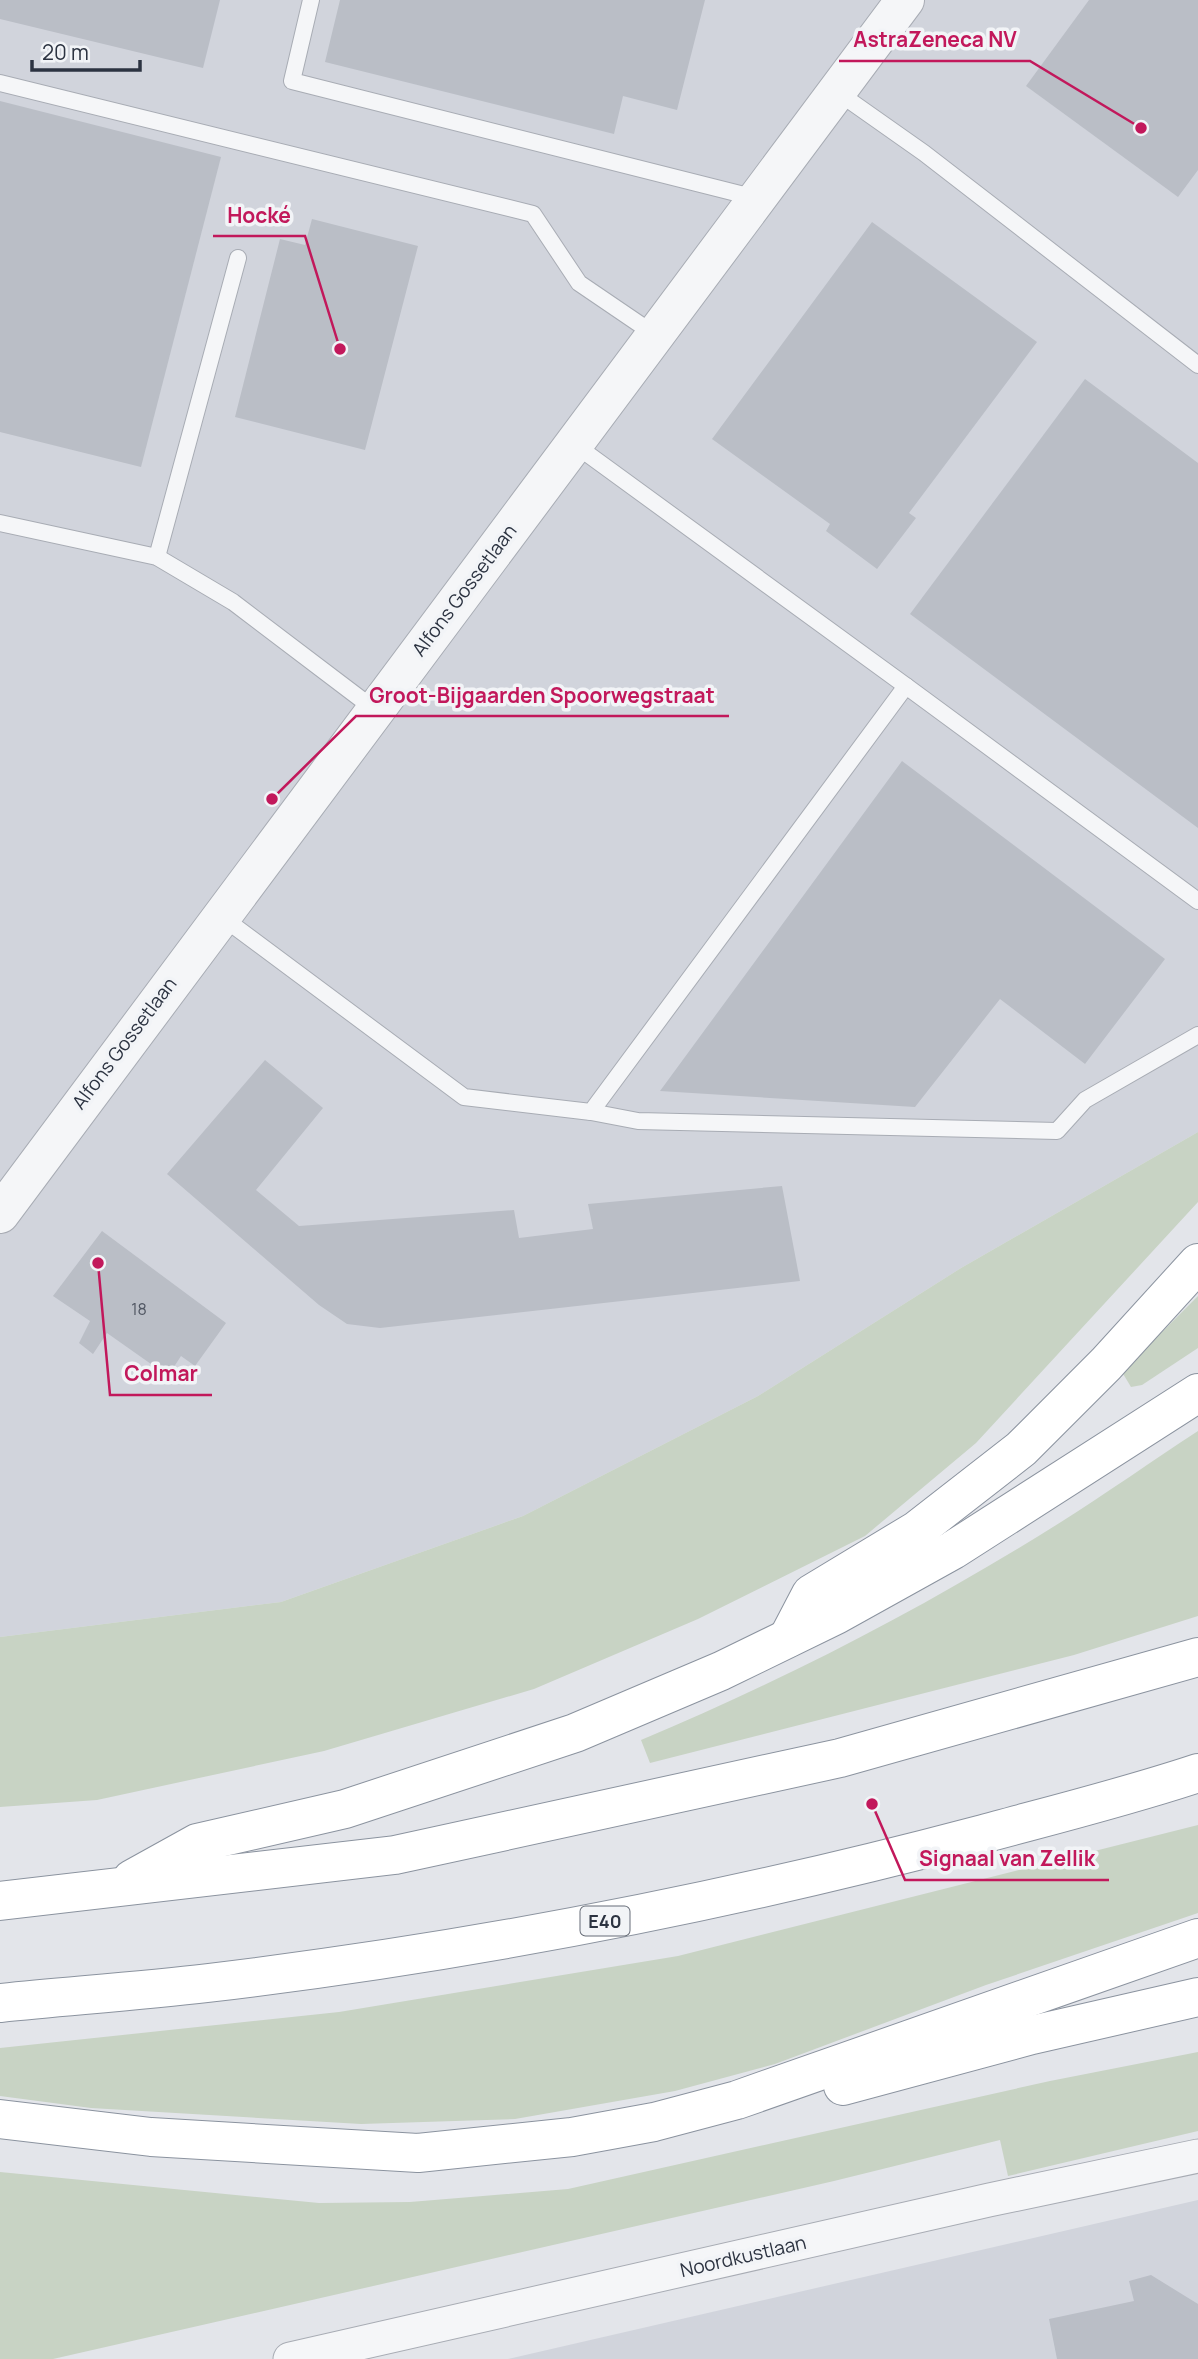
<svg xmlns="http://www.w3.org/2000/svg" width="1198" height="2359" font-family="Manrope,sans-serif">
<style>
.built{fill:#d1d4dc}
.green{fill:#c8d3c4}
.building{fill:#babec6}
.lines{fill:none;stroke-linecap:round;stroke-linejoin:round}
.service-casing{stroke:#a8acb4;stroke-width:18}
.minor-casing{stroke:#a8acb4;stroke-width:35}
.tertiary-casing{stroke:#a8acb4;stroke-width:40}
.motorway-casing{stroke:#8b939f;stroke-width:40}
.service{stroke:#f5f6f8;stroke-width:16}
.minor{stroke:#f5f6f8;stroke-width:33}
.tertiary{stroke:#f5f6f8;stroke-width:38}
.motorway{stroke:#fff;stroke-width:38}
.labels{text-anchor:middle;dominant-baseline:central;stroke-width:7;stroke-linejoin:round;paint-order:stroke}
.number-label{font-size:16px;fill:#505662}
.shield{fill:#f2f4f7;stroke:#676d78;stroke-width:2}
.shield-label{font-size:18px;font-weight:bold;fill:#2c3341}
.street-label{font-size:19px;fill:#2c3341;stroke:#f2f4f7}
.leader{fill:none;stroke:#c2185b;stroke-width:2.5}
.callout-dot{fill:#c2185b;stroke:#f2f4f7;stroke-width:2.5}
.callout-label{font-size:21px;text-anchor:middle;font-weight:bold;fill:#c2185b;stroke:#f2f4f7;stroke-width:7;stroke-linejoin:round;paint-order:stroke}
</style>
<rect width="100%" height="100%" fill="#e3e5ea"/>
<!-- built -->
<g class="built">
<polygon points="0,0 1198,0 1198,1132 961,1268 758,1396 523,1516 281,1602 0,1637"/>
<polygon points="1198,2200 1198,2359 508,2359"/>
</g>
<!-- green -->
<g class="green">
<polygon points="1198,1132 1198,1202 976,1443 865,1536 698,1619 534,1689 324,1751 97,1800 0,1807 0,1637 281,1602 523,1516 758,1396 961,1268"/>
<polygon points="1198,1296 1198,1348 1142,1385 1131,1387 1122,1372"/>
<path d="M 1198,1431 L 1198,1616 L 1074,1655 L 650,1763 L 641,1740 C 787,1679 927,1606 1061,1522 C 1107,1493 1152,1461 1198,1431 Z"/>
<polygon points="1198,1825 1198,1913 986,1985 775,2064 675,2091 515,2119 361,2124 91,2108 0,2096 0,2048 339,2012 678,1956"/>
<polygon points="1198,2052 1198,2131 1008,2176 1000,2140 834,2181 53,2359 0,2359 0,2172 319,2203 410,2202 568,2189 1050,2081"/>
</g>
<!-- building -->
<g class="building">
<polygon points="0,0 220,0 203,68 0,19"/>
<polygon points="340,0 705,0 677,110 623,96 614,134 325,62"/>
<polygon points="1089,0 1198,0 1198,170 1178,197 1026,86"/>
<polygon points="0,101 221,157 141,467 0,432"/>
<polygon points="312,219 418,246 365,450 235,417 280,239 305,245"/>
<polygon points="872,222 1037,342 909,513 916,518 877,569 826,531 830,524 712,439"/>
<polygon points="1085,379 1198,463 1198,828 910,614"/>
<polygon points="902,761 1165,959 1085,1064 1000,999 915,1107 660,1091"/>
<polygon points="265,1060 323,1108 256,1190 299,1226 514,1210 519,1238 593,1229 588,1204 782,1186 800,1281 380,1328 347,1324 319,1305 167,1174"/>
<polygon points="102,1231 226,1323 195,1366 181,1356 168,1376 107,1333 93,1354 79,1343 90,1321 53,1296"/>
<polygon points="1151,2275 1198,2304 1198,2359 1057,2359 1049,2319 1134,2301 1129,2281"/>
</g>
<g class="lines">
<defs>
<g id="service">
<polyline points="311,0 292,81 756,198"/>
<polyline points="0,83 533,214 579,283 654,334"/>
<polyline points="836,91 924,153 1198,365"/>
<polyline points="0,523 157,557 233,602 374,709"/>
<polyline points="157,557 238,258"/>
<polyline points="906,686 1198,901"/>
<polyline points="222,917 464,1097 591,1112 906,686 574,444"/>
<polyline points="591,1112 638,1121 1057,1131 1085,1100 1198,1035"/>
</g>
<polyline id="minor" points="290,2359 989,2200 1198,2156"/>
<polyline id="tertiary" points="0,1214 905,0"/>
<g id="motorway">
<polyline points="788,1638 811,1594 917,1530 1021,1449 1106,1364 1198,1263"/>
<polyline points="132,1879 197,1843 345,1809 575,1733 721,1671 836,1615 953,1550 1198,1393"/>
<polyline points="0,1901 395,1855 840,1758 1198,1657"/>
<path d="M 0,2003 C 69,1996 139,1991 208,1983 C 468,1952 726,1902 979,1835 C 1053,1815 1126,1797 1198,1773"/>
<polyline points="843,2086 1032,2035 1198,1997"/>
<polyline points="0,2119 151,2137 418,2153 572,2137 654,2122 737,2100 1198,1938"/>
</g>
</defs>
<!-- service casing -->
<use href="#service" class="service-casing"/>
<!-- minor casing -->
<use href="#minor" class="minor-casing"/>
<!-- tertiary casing -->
<use href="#tertiary" class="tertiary-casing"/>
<!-- motorway casing -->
<use href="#motorway" class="motorway-casing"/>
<!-- service -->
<use href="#service" class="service"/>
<!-- minor -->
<use href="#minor" class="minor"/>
<!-- tertiary -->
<use href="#tertiary" class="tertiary"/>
<!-- motorway -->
<use href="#motorway" class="motorway"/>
</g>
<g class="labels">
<!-- number labels -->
<g class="number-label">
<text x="139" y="1309">18</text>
</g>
<!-- shield labels -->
<rect class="shield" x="580.5" y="1906.5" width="49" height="29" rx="5"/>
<g class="shield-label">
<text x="605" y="1921">E40</text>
</g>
<!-- street labels -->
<g class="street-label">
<text transform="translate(464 590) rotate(-53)">Alfons Gossetlaan</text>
<text transform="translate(124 1043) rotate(-53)">Alfons Gossetlaan</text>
<text transform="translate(743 2256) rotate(-13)">Noordkustlaan</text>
</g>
</g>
<!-- callouts -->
<path class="leader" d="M1141 128L1030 61H839M340 349L305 236H213M272 799L356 716H729M98 1263L110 1395H212M872 1804L905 1880H1109"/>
<g class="callout-dot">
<circle cx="1141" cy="128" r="7"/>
<circle cx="340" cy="349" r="7"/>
<circle cx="272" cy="799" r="7"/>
<circle cx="98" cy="1263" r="7"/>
<circle cx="872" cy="1804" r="7"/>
</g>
<g class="callout-label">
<text x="935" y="47">AstraZeneca NV</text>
<text x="259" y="223">Hocké</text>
<text x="542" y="703">Groot-Bijgaarden Spoorwegstraat</text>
<text x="161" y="1381">Colmar</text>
<text x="1007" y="1866">Signaal van Zellik</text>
</g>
<!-- scale -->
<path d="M32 60v10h108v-10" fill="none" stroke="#2c3341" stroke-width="3.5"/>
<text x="42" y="60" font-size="21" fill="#2c3341" stroke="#f2f4f7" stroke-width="5" paint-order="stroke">20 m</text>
</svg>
